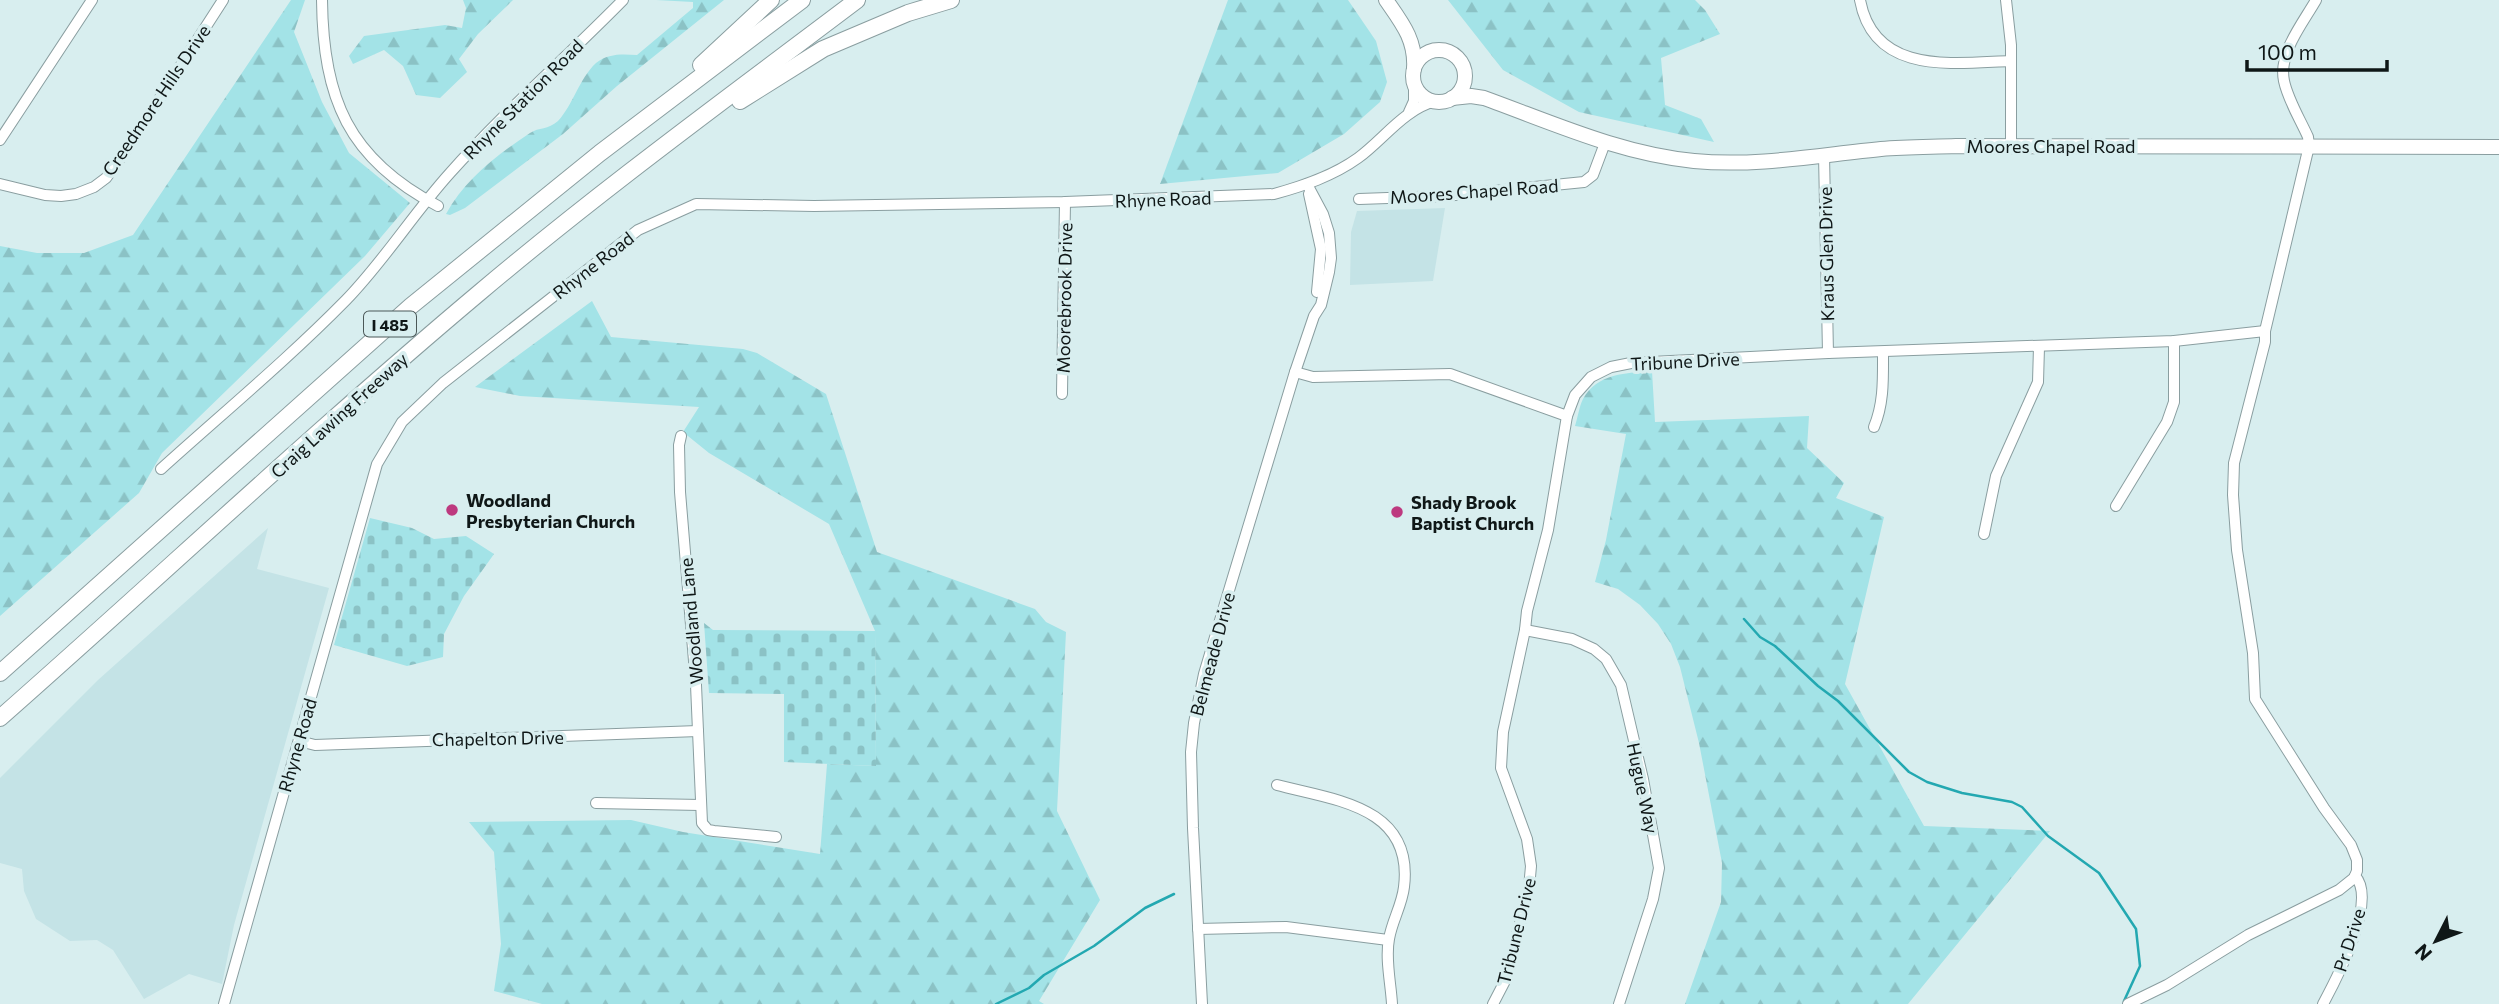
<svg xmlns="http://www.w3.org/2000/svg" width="2499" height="1004" font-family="Commissioner,sans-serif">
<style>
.built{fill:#c4e3e6}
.forest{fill:url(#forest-firs)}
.cemetery{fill:url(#cemetery-stones)}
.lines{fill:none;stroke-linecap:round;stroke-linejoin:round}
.stream{stroke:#23a8b1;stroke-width:2.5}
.minor-casing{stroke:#8a9ea0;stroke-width:12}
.major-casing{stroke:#8a9ea0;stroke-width:16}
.highway-casing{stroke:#8a9ea0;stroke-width:18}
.minor{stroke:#fff;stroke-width:10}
.major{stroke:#fff;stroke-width:14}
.highway{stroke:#fff;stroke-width:16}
.poi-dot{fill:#bd397f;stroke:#d8eeef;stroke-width:2.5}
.labels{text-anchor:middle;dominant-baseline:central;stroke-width:7;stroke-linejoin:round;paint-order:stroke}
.shield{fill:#d8eeef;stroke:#4b5858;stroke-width:2}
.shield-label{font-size:16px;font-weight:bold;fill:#0f1717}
.street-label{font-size:18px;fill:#0f1717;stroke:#d8eeef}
.poi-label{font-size:18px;font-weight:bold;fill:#0f1717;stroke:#d8eeef;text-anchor:start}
</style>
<defs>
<pattern id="forest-firs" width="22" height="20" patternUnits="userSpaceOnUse" patternTransform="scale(1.75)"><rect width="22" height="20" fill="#a3e3e7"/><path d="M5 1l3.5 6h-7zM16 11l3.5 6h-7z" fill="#8bc2c5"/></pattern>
<pattern id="cemetery-stones" width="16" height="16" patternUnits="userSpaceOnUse" patternTransform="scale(1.75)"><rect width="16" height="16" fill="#a3e3e7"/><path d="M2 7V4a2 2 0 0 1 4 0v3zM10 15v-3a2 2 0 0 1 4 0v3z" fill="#8bc2c5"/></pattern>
</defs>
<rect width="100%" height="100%" fill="#d8eeef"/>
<!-- built -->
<g class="built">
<polygon points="1445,208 1433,281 1350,285 1351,232 1357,211"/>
<polygon points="268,528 257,569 329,588 234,925 222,984 189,974 144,999 113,950 97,940 70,941 36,919 24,891 22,869 0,863 0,778 98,680"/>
</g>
<!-- forest -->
<g class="forest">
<polygon points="291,0 305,0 294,32 322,102 349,153 410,203 365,256 162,453 139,493 0,616 0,246 37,253 84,253 133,235"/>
<polygon points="463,0 513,0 478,34 459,59 467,72 440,98 416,95 403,66 384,50 353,64 349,56 364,36 445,25 462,28 466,8"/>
<path d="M 656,0 L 724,0 L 617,86 L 563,134 L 465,208 L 450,215 L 446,214 C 464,180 498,154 530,133 C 539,127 548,130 558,121 C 573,105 579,79 596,63 C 608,53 623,54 637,55 L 693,8 L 693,2 Z"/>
<polygon points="1228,0 1348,0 1376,41 1387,82 1380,102 1344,134 1278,173 1160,184"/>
<polygon points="1448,0 1695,0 1705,10 1720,34 1661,58 1665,105 1701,119 1714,142 1579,112 1503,70"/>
<polygon points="592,301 611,337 743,349 757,353 826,394 877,552 1035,609 1046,622 1066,632 1057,811 1100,900 1039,1001 1044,1004 542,1004 494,991 501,944 494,852 469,822 631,820 683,832 820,854 827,764 876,766 875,631 829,524 709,453 683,432 699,407 520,396 475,387"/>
<path d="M 1652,371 L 1655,422 L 1809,416 L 1807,448 L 1844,483 L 1836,498 L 1884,517 L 1845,684 L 1924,826 L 2050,831 L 1908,1004 L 1685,1004 L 1721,902 L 1722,863 L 1699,743 L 1680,667 L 1671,644 L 1658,624 L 1640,605 L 1618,589 L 1595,582 L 1606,540 L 1626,434 L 1575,426 C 1578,417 1579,407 1583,399 C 1597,373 1627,373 1652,371 Z"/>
</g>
<!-- cemetery -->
<g class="cemetery">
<polygon points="370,518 412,528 434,539 466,536 494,554 464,596 444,634 443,657 407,666 334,645"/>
<polygon points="704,623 713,630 875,631 876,766 784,762 784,694 709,693"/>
</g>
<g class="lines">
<!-- stream -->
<g class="stream">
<polyline points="1744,619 1760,637 1775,646 1818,686 1838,701 1909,772 1927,782 1962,793 2012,802 2022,807 2048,836 2099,873 2136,929 2140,966 2124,1001"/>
<polyline points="996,1004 1029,988 1044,975 1094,946 1145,908 1174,894"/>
</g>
<defs>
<g id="minor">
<path d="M 322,0 C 323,98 348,159 438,206"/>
<path d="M 1860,0 C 1874,76 1954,63 2011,61"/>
<polyline points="2006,0 2011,45 2011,146"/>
<polyline points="1409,112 1414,101 1414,79"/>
<polyline points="0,140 92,0"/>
<polyline points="1824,155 1828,353"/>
<polyline points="0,184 45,195 61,196 76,194 94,187 106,178 129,146 223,0"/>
<polyline points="1309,194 1321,249 1317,292"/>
<polyline points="1359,199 1445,196 1584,182 1593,175 1605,143"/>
<polyline points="1295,372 1313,377 1450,374 1567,416"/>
<polyline points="1062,394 1065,202"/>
<path d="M 1874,427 C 1884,403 1883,379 1883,353"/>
<polyline points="681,436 679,445 680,492 696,685 702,823 708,830 714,831 776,837"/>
<path d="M 161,469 C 223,413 287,360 346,300 C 384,261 413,214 450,173 C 504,112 566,58 623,0"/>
<polyline points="2116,506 2167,422 2174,402 2174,341"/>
<polyline points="1984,534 1996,476 2038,382 2039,347"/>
<polyline points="1525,630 1572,639 1594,649 1606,659 1621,685 1643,779 1659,868 1653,899 1619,1004"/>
<polyline points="299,741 315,745 698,731"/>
<path d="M 1277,785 C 1334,800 1414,806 1404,887 C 1402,905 1392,921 1389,939 C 1385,959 1391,984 1392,1004"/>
<polyline points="596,803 700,805"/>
<polyline points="1198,929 1286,927 1388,940"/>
<path d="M 224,1004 L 377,464 L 402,422 L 443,383 L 638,230 L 696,204 L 814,206 L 1065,202 L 1274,194 C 1303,186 1333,176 1358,158 C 1384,139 1404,109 1436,101"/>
<polyline points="1202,1004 1193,828 1191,752 1194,723 1204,674 1230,587 1295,372 1314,316 1321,305 1329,272 1331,258 1329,233 1323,214 1307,184"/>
<polyline points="1493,1004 1506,979 1529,888 1531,866 1527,839 1501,768 1503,732 1525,630 1527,611 1548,530 1567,416 1575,395 1591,377 1611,367 1631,363 1828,353 2174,341 2265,331"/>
<path d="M 2128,1004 L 2167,985 L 2248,935 L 2339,890 L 2354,878 L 2357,871 L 2357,860 L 2351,845 L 2324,808 L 2255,699 L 2253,653 L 2237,550 L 2233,495 L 2234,463 L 2265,342 L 2265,331 L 2309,146 L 2308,137 C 2300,119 2288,100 2284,81 C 2278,53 2303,23 2316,0"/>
<path d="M 2323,1004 C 2337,978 2378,900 2355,876"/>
</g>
<g id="major">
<path d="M 1386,0 C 1402,23 1416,40 1414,69"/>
<circle cx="1439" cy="76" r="26"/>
<path d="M 1452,98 L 1471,96 L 1484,98 C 1553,123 1621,154 1694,161 C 1757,167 1819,155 1881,149 C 1906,147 1931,147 1956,146 L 2499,147"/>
</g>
<g id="highway">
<polyline points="701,65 771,0"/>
<polyline points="740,101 823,49 908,13 951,0"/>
<polyline points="0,673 411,306 600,153 802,0"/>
<path d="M 0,718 C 160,577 316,430 479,293 C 601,190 730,96 857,0"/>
</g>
</defs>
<!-- minor casing -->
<use href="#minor" class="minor-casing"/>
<!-- major casing -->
<use href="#major" class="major-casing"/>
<!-- highway casing -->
<use href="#highway" class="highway-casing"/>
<!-- minor -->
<use href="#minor" class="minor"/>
<!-- major -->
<use href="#major" class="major"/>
<!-- highway -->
<use href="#highway" class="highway"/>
</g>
<!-- markers -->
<g class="poi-dot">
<circle cx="452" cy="510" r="7"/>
<circle cx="1397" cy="512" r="7"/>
</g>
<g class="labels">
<!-- shield labels -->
<rect class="shield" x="364" y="311.5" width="52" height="25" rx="5"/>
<g class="shield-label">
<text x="390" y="324">I 485</text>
</g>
<!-- street labels -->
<g class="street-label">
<text transform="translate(523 99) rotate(-45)">Rhyne Station Road</text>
<text transform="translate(156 100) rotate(-56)">Creedmore Hills Drive</text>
<text x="2051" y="146">Moores Chapel Road</text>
<text transform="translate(1474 191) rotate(-4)">Moores Chapel Road</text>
<text transform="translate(1163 199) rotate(-2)">Rhyne Road</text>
<text transform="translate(1826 254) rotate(-91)">Kraus Glen Drive</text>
<text transform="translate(593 265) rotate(-38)">Rhyne Road</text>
<text transform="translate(1064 298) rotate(-89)">Moorebrook Drive</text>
<text transform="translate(1685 361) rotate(-3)">Tribune Drive</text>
<text transform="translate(339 415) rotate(-42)">Craig Lawing Freeway</text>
<text transform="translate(691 621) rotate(-95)">Woodland Lane</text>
<text transform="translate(1212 654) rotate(-75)">Belmeade Drive</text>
<text transform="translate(498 738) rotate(-1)">Chapelton Drive</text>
<text transform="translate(297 745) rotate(-74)">Rhyne Road</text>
<text transform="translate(1643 788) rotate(78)">Hugue Way</text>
<text transform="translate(1516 931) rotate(-76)">Tribune Drive</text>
<text transform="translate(2349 940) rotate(-72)">Pr Drive</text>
</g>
<!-- poi labels -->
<g class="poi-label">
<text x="466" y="500">Woodland<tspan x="466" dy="21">Presbyterian Church</tspan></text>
<text x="1411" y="502">Shady Brook<tspan x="1411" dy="21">Baptist Church</tspan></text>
</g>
</g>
<!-- north arrow -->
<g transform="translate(2436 941) rotate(228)" stroke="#d8eeef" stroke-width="5" paint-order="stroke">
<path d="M0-5L12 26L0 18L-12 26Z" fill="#0f1717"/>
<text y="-10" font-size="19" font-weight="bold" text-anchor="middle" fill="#0f1717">N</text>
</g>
<!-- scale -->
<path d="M2247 60v10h140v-10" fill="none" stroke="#0f1717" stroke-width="3.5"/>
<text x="2258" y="60" font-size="21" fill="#0f1717" stroke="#d8eeef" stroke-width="5" paint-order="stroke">100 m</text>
</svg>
